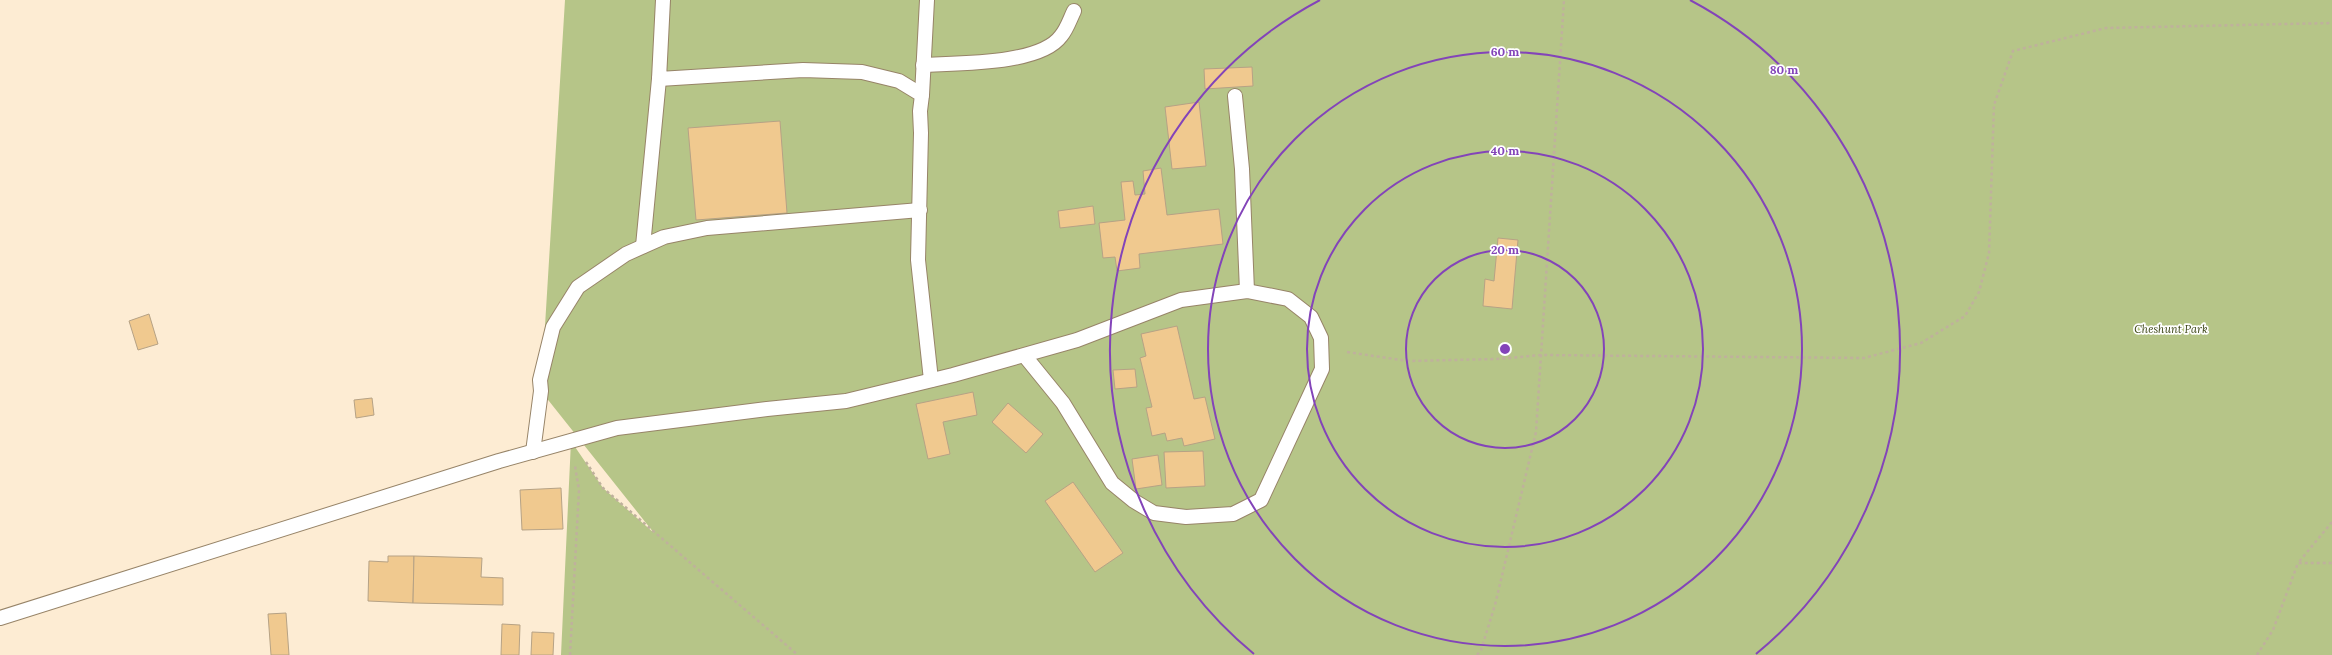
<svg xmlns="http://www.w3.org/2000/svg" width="2332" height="655" font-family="Lora,serif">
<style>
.green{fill:#b6c588}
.building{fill:#f0c98f;stroke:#b6a285}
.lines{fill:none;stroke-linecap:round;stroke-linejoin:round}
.service-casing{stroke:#978468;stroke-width:16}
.path{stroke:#bfb19c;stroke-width:2.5;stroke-dasharray:3 3;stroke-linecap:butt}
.service{stroke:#fff;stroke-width:14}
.ring{fill:none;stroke:#8344b9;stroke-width:2}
.labels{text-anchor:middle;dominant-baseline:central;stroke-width:3.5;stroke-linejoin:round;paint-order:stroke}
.park-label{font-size:11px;font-style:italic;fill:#3c4616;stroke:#fff}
.centre{fill:#8344b9;stroke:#fff;stroke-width:2}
.ring-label{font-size:12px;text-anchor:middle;font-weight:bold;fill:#8344b9;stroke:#fff;stroke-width:3.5;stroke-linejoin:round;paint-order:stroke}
</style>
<rect width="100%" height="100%" fill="#fdecd3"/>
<!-- green -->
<polygon class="green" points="565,0 2332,0 2332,655 561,655 571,441 603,488 654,533 541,391"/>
<!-- building -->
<g class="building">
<polygon points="1252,67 1253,86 1205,89 1204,69"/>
<polygon points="1199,102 1206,166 1172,169 1165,107"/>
<polygon points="780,121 787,213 696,220 688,128"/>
<polygon points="1161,168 1167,215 1219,209 1223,244 1139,254 1140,268 1117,271 1115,257 1103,258 1099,223 1125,220 1121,182 1133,181 1135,195 1145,194 1143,171"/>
<polygon points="1093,206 1095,224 1060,228 1058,211"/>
<polygon points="1498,238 1518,240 1512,309 1483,306 1485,279 1494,281"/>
<polygon points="149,314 158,344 138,350 129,321"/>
<polygon points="1177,326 1194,399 1205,397 1215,439 1184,446 1182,438 1167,441 1165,433 1152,436 1146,408 1152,407 1140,358 1146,356 1141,334"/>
<polygon points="1135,369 1137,387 1115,389 1113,370"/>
<polygon points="973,392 977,415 943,422 950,454 928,459 916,404"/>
<polygon points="372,398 374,415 356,418 354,400"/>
<polygon points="1008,403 1043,434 1026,453 992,422"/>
<polygon points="1203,451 1205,486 1166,488 1164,452"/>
<polygon points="1158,455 1162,485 1136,489 1132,459"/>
<polygon points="1073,482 1123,553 1095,572 1045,501"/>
<polygon points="561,488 563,529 522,530 520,490"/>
<polygon points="388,556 414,556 413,603 368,601 369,561 388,562"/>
<polygon points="414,556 482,558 481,577 503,578 503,605 413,603"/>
<polygon points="286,613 289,655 271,655 268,614"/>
<polygon points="502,624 520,625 519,655 501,655"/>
<polygon points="532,632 554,633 553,655 531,655"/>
</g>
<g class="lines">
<defs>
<g id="service">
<polyline points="663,0 659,79 803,70 862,72 899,81 922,95 920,111 921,133 918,260 931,380"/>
<path d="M 923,65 C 957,63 1040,65 1061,36 C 1067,29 1070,19 1074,11"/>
<polyline points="922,95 927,0"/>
<polyline points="1235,96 1242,169 1247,291"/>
<polyline points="643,246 659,79"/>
<polyline points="533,452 541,391 540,380 553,327 578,287 626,254 664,237 707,228 920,210"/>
<polyline points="0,618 499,461 617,428 767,409 846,401 953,375 1077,340 1181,300 1247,291 1288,299 1311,317 1321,338 1322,369 1261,500 1233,514 1186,517 1154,513 1134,501 1112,483 1063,403 1024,355"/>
</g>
</defs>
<!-- service casing -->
<use href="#service" class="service-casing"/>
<!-- path -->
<g class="path">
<polyline points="1347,352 1408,361 1496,359 1542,355 1864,358 1921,343 1965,316 1979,292 1989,253 1994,105 2013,51 2106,28 2332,23"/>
<polyline points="586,462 603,488 798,655"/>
<polyline points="2332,522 2298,563 2332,563"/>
<polyline points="570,655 579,490 575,466"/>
<polyline points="1477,655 1481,650 1495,605 1536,432 1564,0"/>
<polyline points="2257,655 2273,630 2298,563"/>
</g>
<!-- service -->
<use href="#service" class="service"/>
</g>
<!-- distance rings -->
<g class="ring">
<circle cx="1505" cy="349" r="99"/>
<circle cx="1505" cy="349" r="198"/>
<circle cx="1505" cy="349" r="297"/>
<path d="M1254 654A395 395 0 0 1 1320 0M1690 0A395 395 0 0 1 1756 654"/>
</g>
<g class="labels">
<!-- park labels -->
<g class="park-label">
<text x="2171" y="329">Cheshunt Park</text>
</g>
</g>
<circle cx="1505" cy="349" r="6" class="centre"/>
<g class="ring-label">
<text x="1505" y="56">60 m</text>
<text x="1784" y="74">80 m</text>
<text x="1505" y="155">40 m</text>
<text x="1505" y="254">20 m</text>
</g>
</svg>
